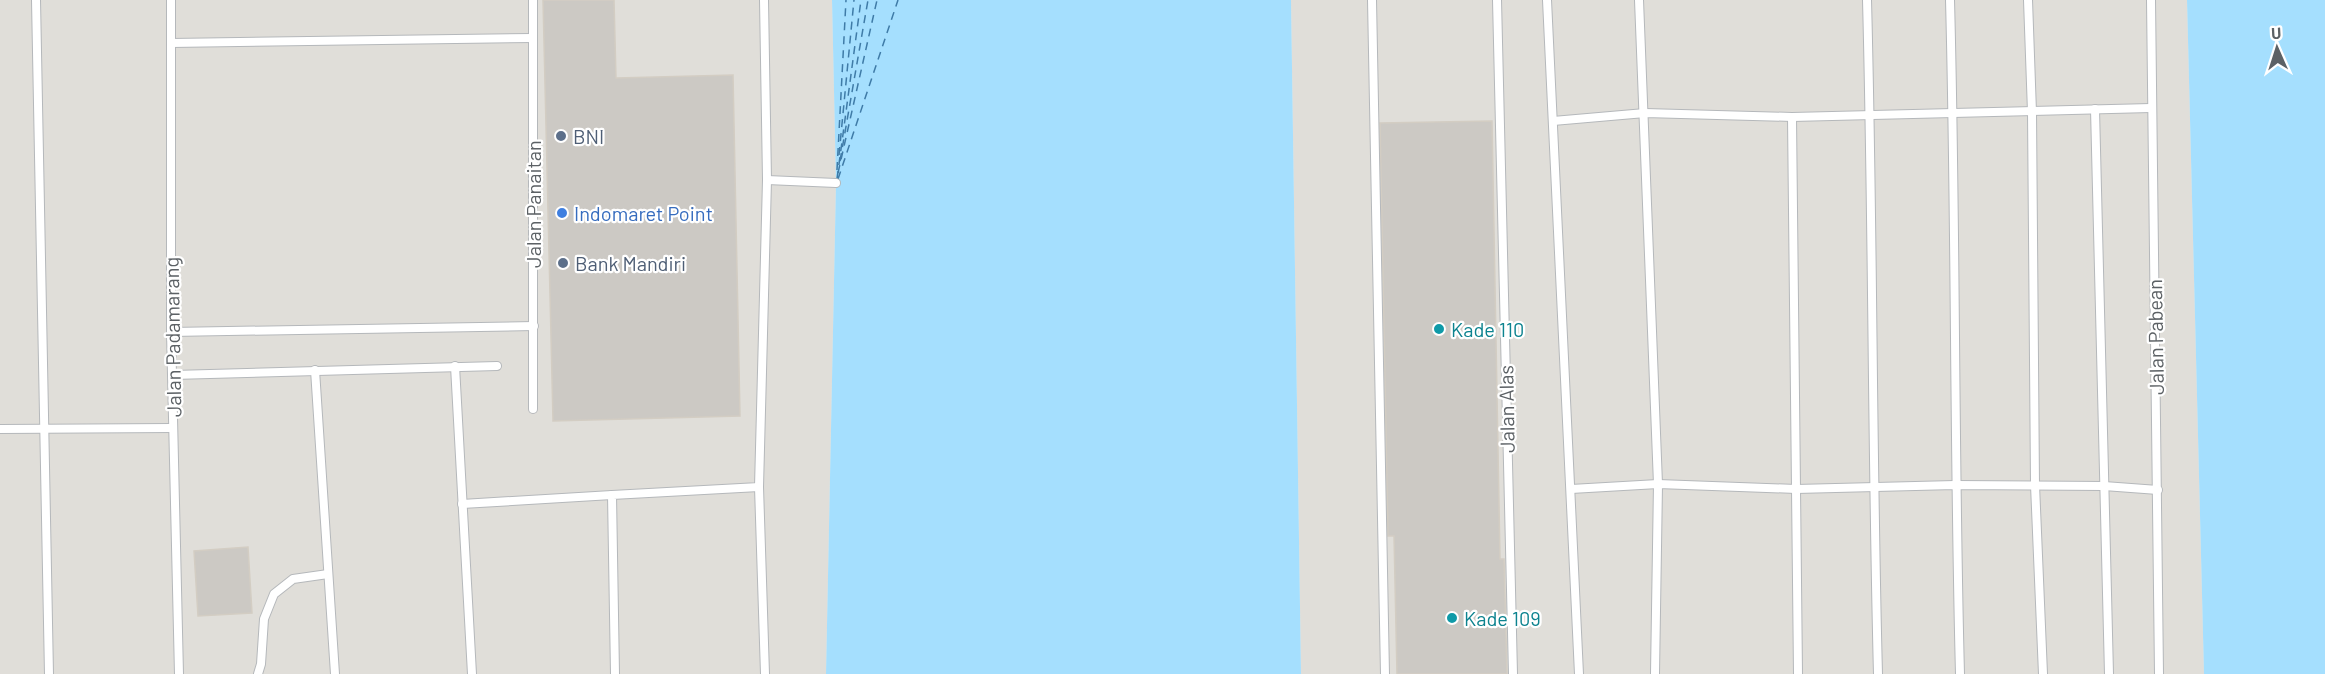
<svg xmlns="http://www.w3.org/2000/svg" width="2325" height="674" font-family="Barlow,sans-serif">
<style>
.industrial{fill:#e0ded9}
.water{fill:#a5dffe}
.lines{fill:none;stroke-linecap:round;stroke-linejoin:round}
.ferry{stroke:#3f7ba7;stroke-width:1.5;stroke-dasharray:8 6;stroke-linecap:butt}
.building{fill:#ccc9c4;stroke:#d3cdc3;stroke-width:1.5}
.lane-casing{stroke:#b5b8bb;stroke-width:10}
.lane{stroke:#fff;stroke-width:8}
.service-dot{fill:#5c6f8a;stroke:#fff;stroke-width:2}
.shop-dot{fill:#3f7fe0;stroke:#fff;stroke-width:2}
.culture-dot{fill:#0f9aa8;stroke:#fff;stroke-width:2}
.labels{text-anchor:middle;dominant-baseline:central;stroke-width:4.5;stroke-linejoin:round;paint-order:stroke}
.service-label{font-size:20px;fill:#4e5e75;stroke:#fff;text-anchor:start}
.street-label{font-size:20px;fill:#5c6165;stroke:#fff}
.shop-label{font-size:20px;fill:#366cbe;stroke:#fff;text-anchor:start}
.culture-label{font-size:20px;fill:#0d838f;stroke:#fff;text-anchor:start}
</style>
<rect width="100%" height="100%" fill="#efece5"/>
<!-- industrial -->
<g class="industrial">
<polygon points="0,0 832,0 836,183 826,674 0,674"/>
<polygon points="1291,0 2187,0 2204,674 1301,674"/>
</g>
<!-- water -->
<g class="water">
<polygon points="832,0 1291,0 1301,674 826,674 836,183"/>
<polygon points="2187,0 2325,0 2325,674 2204,674"/>
</g>
<g class="lines">
<!-- ferry -->
<g class="ferry">
<polyline points="839,155 854,0"/>
<polyline points="840,161 868,0"/>
<polyline points="837,170 846,0"/>
<polyline points="838,173 877,0"/>
<polyline points="837,179 861,0"/>
<polyline points="838,179 898,0"/>
</g>
</g>
<!-- building -->
<g class="building">
<polygon points="543,0 614,0 616,78 733,75 740,416 553,421"/>
<polygon points="1492,121 1500,559 1504,559 1507,674 1397,674 1394,536 1388,536 1380,123"/>
<polygon points="248,547 252,613 198,616 194,551"/>
</g>
<g class="lines">
<defs>
<g id="lane">
<polyline points="36,0 49,674"/>
<polyline points="171,0 171,332 179,674"/>
<polyline points="533,0 533,409"/>
<polyline points="1372,0 1385,674"/>
<polyline points="1497,0 1513,674"/>
<polyline points="1547,0 1579,674"/>
<polyline points="1639,0 1658,484 1655,674"/>
<path d="M 1867,0 C 1873,225 1872,449 1878,674"/>
<path d="M 1950,0 C 1956,225 1954,449 1960,674"/>
<polyline points="2028,0 2032,112 2035,485 2043,674"/>
<polyline points="2151,0 2159,674"/>
<polyline points="171,43 533,38"/>
<polyline points="2095,109 2109,674"/>
<polyline points="1792,117 1798,674"/>
<polyline points="1553,121 1645,113 1792,117 2151,108"/>
<polyline points="767,180 836,183"/>
<polyline points="171,332 534,326"/>
<polyline points="455,366 472,674"/>
<polyline points="315,370 335,674"/>
<polyline points="173,375 497,366"/>
<polyline points="0,429 173,428"/>
<polyline points="759,487 765,674"/>
<polyline points="1571,489 1658,484 1796,489 1955,485 2104,486 2158,490"/>
<polyline points="462,504 612,495"/>
<polyline points="258,674 261,664 264,619 274,594 293,579 328,574"/>
<polyline points="615,674 612,495 759,487 767,180 764,0"/>
</g>
</defs>
<!-- lane casing -->
<use href="#lane" class="lane-casing"/>
<!-- lane -->
<use href="#lane" class="lane"/>
</g>
<!-- markers -->
<g class="service-dot">
<circle cx="561" cy="136" r="6"/>
<circle cx="563" cy="263" r="6"/>
</g>
<circle class="shop-dot" cx="562" cy="213" r="6"/>
<g class="culture-dot">
<circle cx="1439" cy="329" r="6"/>
<circle cx="1452" cy="618" r="6"/>
</g>
<g class="labels">
<!-- service labels -->
<g class="service-label">
<text x="573" y="136">BNI</text>
<text x="575" y="263">Bank Mandiri</text>
</g>
<!-- street labels -->
<g class="street-label">
<text transform="translate(533 204) rotate(-90)">Jalan Panaitan</text>
<text transform="translate(172 337) rotate(-91)">Jalan Padamarang</text>
<text transform="translate(2155 337) rotate(-91)">Jalan Pabean</text>
<text transform="translate(1506 409) rotate(-91)">Jalan Alas</text>
</g>
<!-- shop labels -->
<g class="shop-label">
<text x="574" y="213">Indomaret Point</text>
</g>
<!-- culture labels -->
<g class="culture-label">
<text x="1451" y="329">Kade 110</text>
<text x="1464" y="618">Kade 109</text>
</g>
</g>
<!-- north arrow -->
<g transform="translate(2277 48) rotate(357)" stroke="#ffffff" stroke-width="4.5" paint-order="stroke">
<path d="M0-4.5L10 22L0 15L-10 22Z" fill="#5c6165"/>
<text y="-9" font-size="16" font-weight="bold" text-anchor="middle" fill="#5c6165">U</text>
</g>
</svg>
